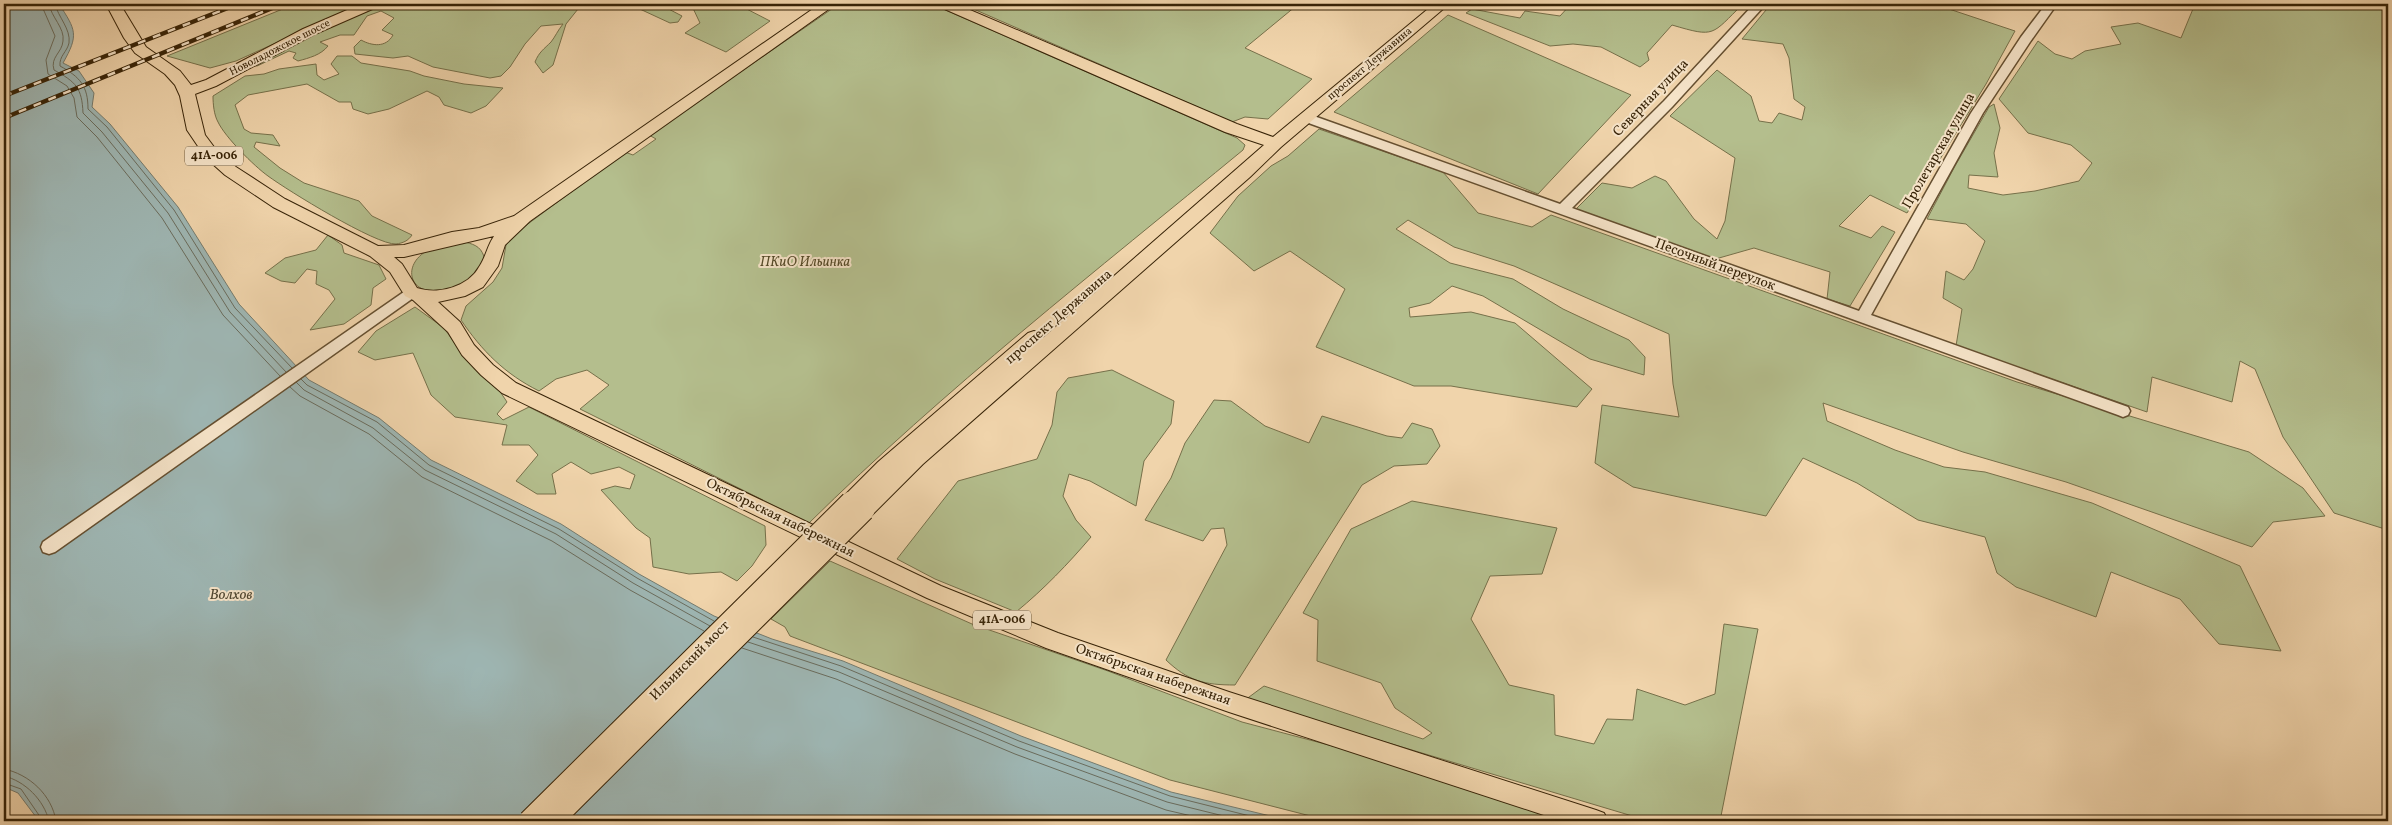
<svg xmlns="http://www.w3.org/2000/svg" width="2392" height="825" viewBox="0 0 2392 825" font-family="Vollkorn,serif">
<rect width="100%" height="100%" fill="#f0d4ab"/>
<filter id="stains"><feTurbulence type="fractalNoise" baseFrequency=".004" numOctaves="4"/><feColorMatrix values="0 0 0 0 .2 0 0 0 0 .09 0 0 0 0 .02 0 0 0 .5 -.17"/></filter>
<radialGradient id="worn" r=".72"><stop offset=".6" stop-color="#630" stop-opacity="0"/><stop offset="1" stop-color="#630" stop-opacity=".3"/></radialGradient>
<path fill="#b4be8d" stroke="#76704a" d="M295,4H362L236,61L210,68L167,56Z
M383,4H582L566,24L553,65L543,73L535,62C539,52 544,49 551,42C555,37 558,30 563,24L541,26L525,44L510,67L501,76L490,78L433,67L408,56L393,58L355,54L354,47L361,40C372,46 386,48 393,35L382,30L394,18L381,11L367,16L354,35H340L320,42L328,46C321,55 309,58 298,61L293,58L296,53L289,51L257,66L252,65L282,48Z
M629,4H659L682,16L678,22L670,23Z
M691,4H737L770,21L726,52L685,33L700,23Z
M839,4H932L1237,138L1245,145L1243,150C1096,271 945,389 809,523L580,409L609,385L587,370L556,379L539,391C505,374 482,351 461,320L466,306L493,282L502,268L506,245L513,235L625,152L633,155L656,139L649,135Z
M962,4H1292L1296,6L1245,48L1312,79L1268,119L1245,117L1232,122Z
M1571,4H1743C1711,35 1716,38 1672,25L1647,53L1649,60L1640,67L1601,47L1573,44L1550,46L1466,13L1472,9L1520,18L1525,11L1560,16Z
M1771,4H1934L2015,31L1986,84L1907,213L1870,195L1839,226L1871,238L1882,226L1895,232L1850,306L1827,299L1830,272L1754,248L1712,260L1576,209L1602,183L1632,188L1655,176L1666,181L1694,219L1717,239L1725,221L1735,158L1670,116L1717,70L1751,96L1759,121L1772,123L1779,113L1802,120L1805,107L1794,99L1789,58L1783,44L1742,39Z
M2195,4H2388V530L2334,513L2283,437L2255,369L2240,361L2232,402L2152,377L2147,412L1956,346L1962,309L1943,298L1946,271L1964,280L1973,269L1985,241L1966,224L1927,219L1955,166L1989,107L1994,104L2000,128L1994,153L1998,177L1969,175L1968,188L2003,195L2035,191L2079,181L2092,163L2071,145L2028,133L1999,99L2038,41L2055,54L2072,59L2085,51L2121,44L2111,27L2138,23L2181,38Z
M1448,15L1631,95L1538,194L1334,112Z
M337,56H352L361,63L410,71L424,76L464,84L503,88L486,106L471,113L444,105L439,97L427,91L389,109L368,114L353,109L351,102H339L307,84L248,95L235,105L244,129L251,133L273,135L280,146L256,142L254,147L280,168L304,183L359,201L372,216L412,235C408,241 403,243 396,244C376,245 287,190 268,176C254,166 225,137 218,122C214,115 213,104 213,96L245,76L264,74L279,69L316,64L317,75L324,80L339,74L331,64Z
M1319,129L1443,172L1478,213L1532,227L1551,215L2017,382L2249,452L2303,488L2325,516L2273,522L2252,547L2066,482L1963,452L1823,403L1827,421L1895,450L1944,467L1985,472L2092,503L2240,566L2281,651L2219,644L2180,599L2111,572L2096,617L2016,587L1997,573L1985,537L1918,520L1857,483L1803,458L1766,516L1633,487L1595,463L1602,405L1679,417L1673,384L1669,334L1514,266L1454,247L1408,220L1396,229L1450,263L1513,279L1563,309L1629,340L1645,357L1644,375L1590,359L1483,296L1452,286L1430,303L1409,308L1410,317L1471,312L1515,323L1592,389L1577,407L1451,386H1414L1316,347L1345,289L1290,251L1254,271L1210,233L1238,196L1271,166L1288,156Z
M328,235L342,245L344,253L379,265L386,279L373,288L371,305L344,324L310,330L335,299L329,290L316,284L317,271L307,269L295,283L281,281L265,273L285,258L316,250Z
M465,242C477,245 482,248 485,260C481,266 477,275 471,280C468,282 461,284 457,286C407,307 395,259 438,246C447,244 457,243 465,242Z
M415,307L444,328L468,362L499,390L507,402L497,414L503,420L529,407L765,526L766,545L752,566L737,581L721,572L689,574L653,567L650,538L636,528L601,490L615,486L630,489L635,475L619,467L591,474L571,462L552,474L556,494H537L516,481L538,455L529,445H502L507,425L455,417L431,395L413,353L375,360L358,352L376,331Z
M1112,370L1174,401L1171,424L1144,461L1136,506L1090,481L1069,474L1063,496L1076,520L1091,537C1068,564 1044,589 1016,612L935,579L897,559L958,481L1037,459L1052,425L1057,392L1068,378Z
M1214,400L1231,401L1265,426L1309,443L1322,416L1387,436L1402,438L1412,423L1432,429L1440,446L1427,464L1394,466L1362,485L1235,685C1204,685 1188,681 1166,660L1227,545L1224,528L1211,529L1203,541L1145,520L1171,478L1185,443Z
M1412,501L1557,528L1542,574L1490,576L1471,619L1509,685L1554,695L1555,735L1594,744L1607,719L1633,720L1637,689L1685,705L1715,694L1724,624L1758,629L1720,821H1649L1245,700L1264,686L1423,739L1432,733L1395,708L1381,683L1317,661L1318,620L1303,613L1351,529Z
M830,561L972,624L1108,671L1242,722L1389,761L1567,821H1330L1170,780L790,636L785,627L771,619Z"/>
<path fill="#9eb6b3" stroke="#757b6e" d="M4,4H59C76,30 79,35 63,63L79,71L94,93L92,107L110,124L178,207L239,304L309,380L379,418L431,460L561,524L639,574L714,616L772,639L843,661L1021,736L1171,792L1291,821H39L18,793L4,787Z"/>
<g fill="none" stroke-linecap="round" stroke-linejoin="round">
<path stroke="#6a6c5d" stroke-width="1" d="M41,4L55,36L46,60L48,74L67,86L74,98L77,117L97,137L162,218L223,315L280,376
M49,4C51,17 65,28 63,41C62,53 50,57 54,70C76,82 82,88 83,113L102,132L168,213L230,312L286,372
M55,4C58,17 71,29 69,43C67,52 59,56 60,66C80,77 88,86 88,109L107,127L174,210L235,308L292,368
M301,379L307,385L377,422L429,465L559,529L637,578L714,621
M296,382L304,390L373,428L425,470L556,534L633,583L710,626
M290,387L300,396L369,434L422,477L552,541L630,590L704,631
M753,637L841,666L1019,741L1170,796L1270,821
M748,642L839,672L1017,747L1167,802L1244,821
M742,648L836,679L1015,754L1166,810L1213,821
M4,769C29,774 52,795 56,821
M4,776C25,781 44,800 49,821
M4,783L21,789L43,821"/>
<g stroke="#654f30" stroke-width="3">
<path id="minor" d="M1754,4H1766L1672,107L1572,208L1859,311L1971,113L2021,37L2046,4H2057L2030,42L1983,113L1871,315L2128,407L2130,411L2128,415L2123,417L2118,415L1303,121L1301,118L1303,115H1311L1560,204L1664,101Z
M411,287L416,288L418,292L416,296L55,552L49,554L43,552L41,547L43,542Z"/>
</g>
<g stroke="#372307" stroke-width="2">
<path id="major" d="M106,4H120L146,47L180,71L191,85L206,80L303,29L361,4H379L377,7L313,35L216,86L195,94L205,135L217,151L236,167L285,199L378,246L404,245L452,232L479,228L514,216L820,4H836L530,221L505,245L498,266L483,287L465,296L438,302L460,322L474,345L493,365L516,383L941,586L1058,633L1229,692L1596,810L1604,813L1608,821H1562L1229,712L1046,648L927,598L502,393L481,375L462,355L448,332L413,300L405,296L390,272L370,256L273,207L225,175L206,158L187,130L180,96L175,85L165,74L135,53L124,38ZM494,236C487,246 486,257 479,267C468,287 438,295 417,288L402,264L394,257H404Z
M938,4H956L1237,124L1273,137L1434,4H1449L1281,147L1250,177L923,464L871,516L864,518L857,516L855,509L844,508L841,502L844,496L878,462L1028,333L1034,331L1040,333L1043,338L1264,145L1225,132L940,7Z"/>
</g>
<use href="#minor" fill="#f5e3c8" fill-rule="evenodd"/>
<use href="#major" fill="#f0d4ab" fill-rule="evenodd"/>
<g stroke="#372307" stroke-width="4.5">
<path id="rail" d="M4,96L238,4
M4,118L282,4"/>
</g>
<use href="#rail" stroke="#f5e3c8" stroke-width="2.5" stroke-dasharray="8" stroke-linecap="butt"/>
<g stroke="#372307" stroke-width="23" stroke-linecap="butt">
<path id="major-bridge" d="M529,821L851,502
M552,821L864,510"/>
</g>
<use href="#major-bridge" stroke="#f0d4ab" stroke-width="21"/>
</g>
<g text-anchor="middle" dominant-baseline="central" stroke-width="4" stroke-linejoin="round" paint-order="stroke">
<g font-size="11" fill="#372307" stroke="#f5e3c8">
<text transform="translate(280 48) rotate(-27)">Новоладожское шоссе</text>
<text transform="translate(1370 64) rotate(-40)">проспект Державина</text>
</g>
<g fill="#f5e3c8" stroke="#705d41" stroke-width="1">
<rect x="185" y="146.5" width="58" height="19" rx="4"/>
<rect x="973" y="610.5" width="58" height="19" rx="4"/>
</g>
<g font-size="12" font-weight="bold" fill="#372307">
<text x="214" y="156">41А-006</text>
<text x="1002" y="620">41А-006</text>
</g>
<g font-size="14" fill="#372307" stroke="#f5e3c8">
<text transform="translate(1651 98) rotate(-46)">Северная улица</text>
<text transform="translate(1939 151) rotate(-60)">Пролетарская улица</text>
<text transform="translate(1715 265) rotate(20)">Песочный переулок</text>
<text transform="translate(1059 317) rotate(-41)">проспект Державина</text>
<text transform="translate(780 518) rotate(26)">Октябрьская набережная</text>
<text transform="translate(690 661) rotate(-45)">Ильинский мост</text>
<text transform="translate(1153 675) rotate(19)">Октябрьская набережная</text>
</g>
<g font-size="14" font-style="italic" fill="#564a28" stroke="#f5e3c8">
<text x="805" y="262">ПКиО Ильинка</text>
</g>
<g font-size="15" font-style="italic" fill="#514832" stroke="#f5e3c8">
<text x="231" y="595">Волхов</text>
</g>
</g>
<rect width="2392" height="825" fill="none" stroke="#f0d4ab" stroke-width="20"/>
<rect x="5" y="5" width="2382" height="815" fill="none" stroke="#372307" stroke-width="2.5"/>
<rect x="10" y="10" width="2372" height="805" fill="none" stroke="#372307"/>
<rect width="100%" height="100%" filter="url(#stains)"/>
<rect width="100%" height="100%" fill="url(#worn)"/>
</svg>
